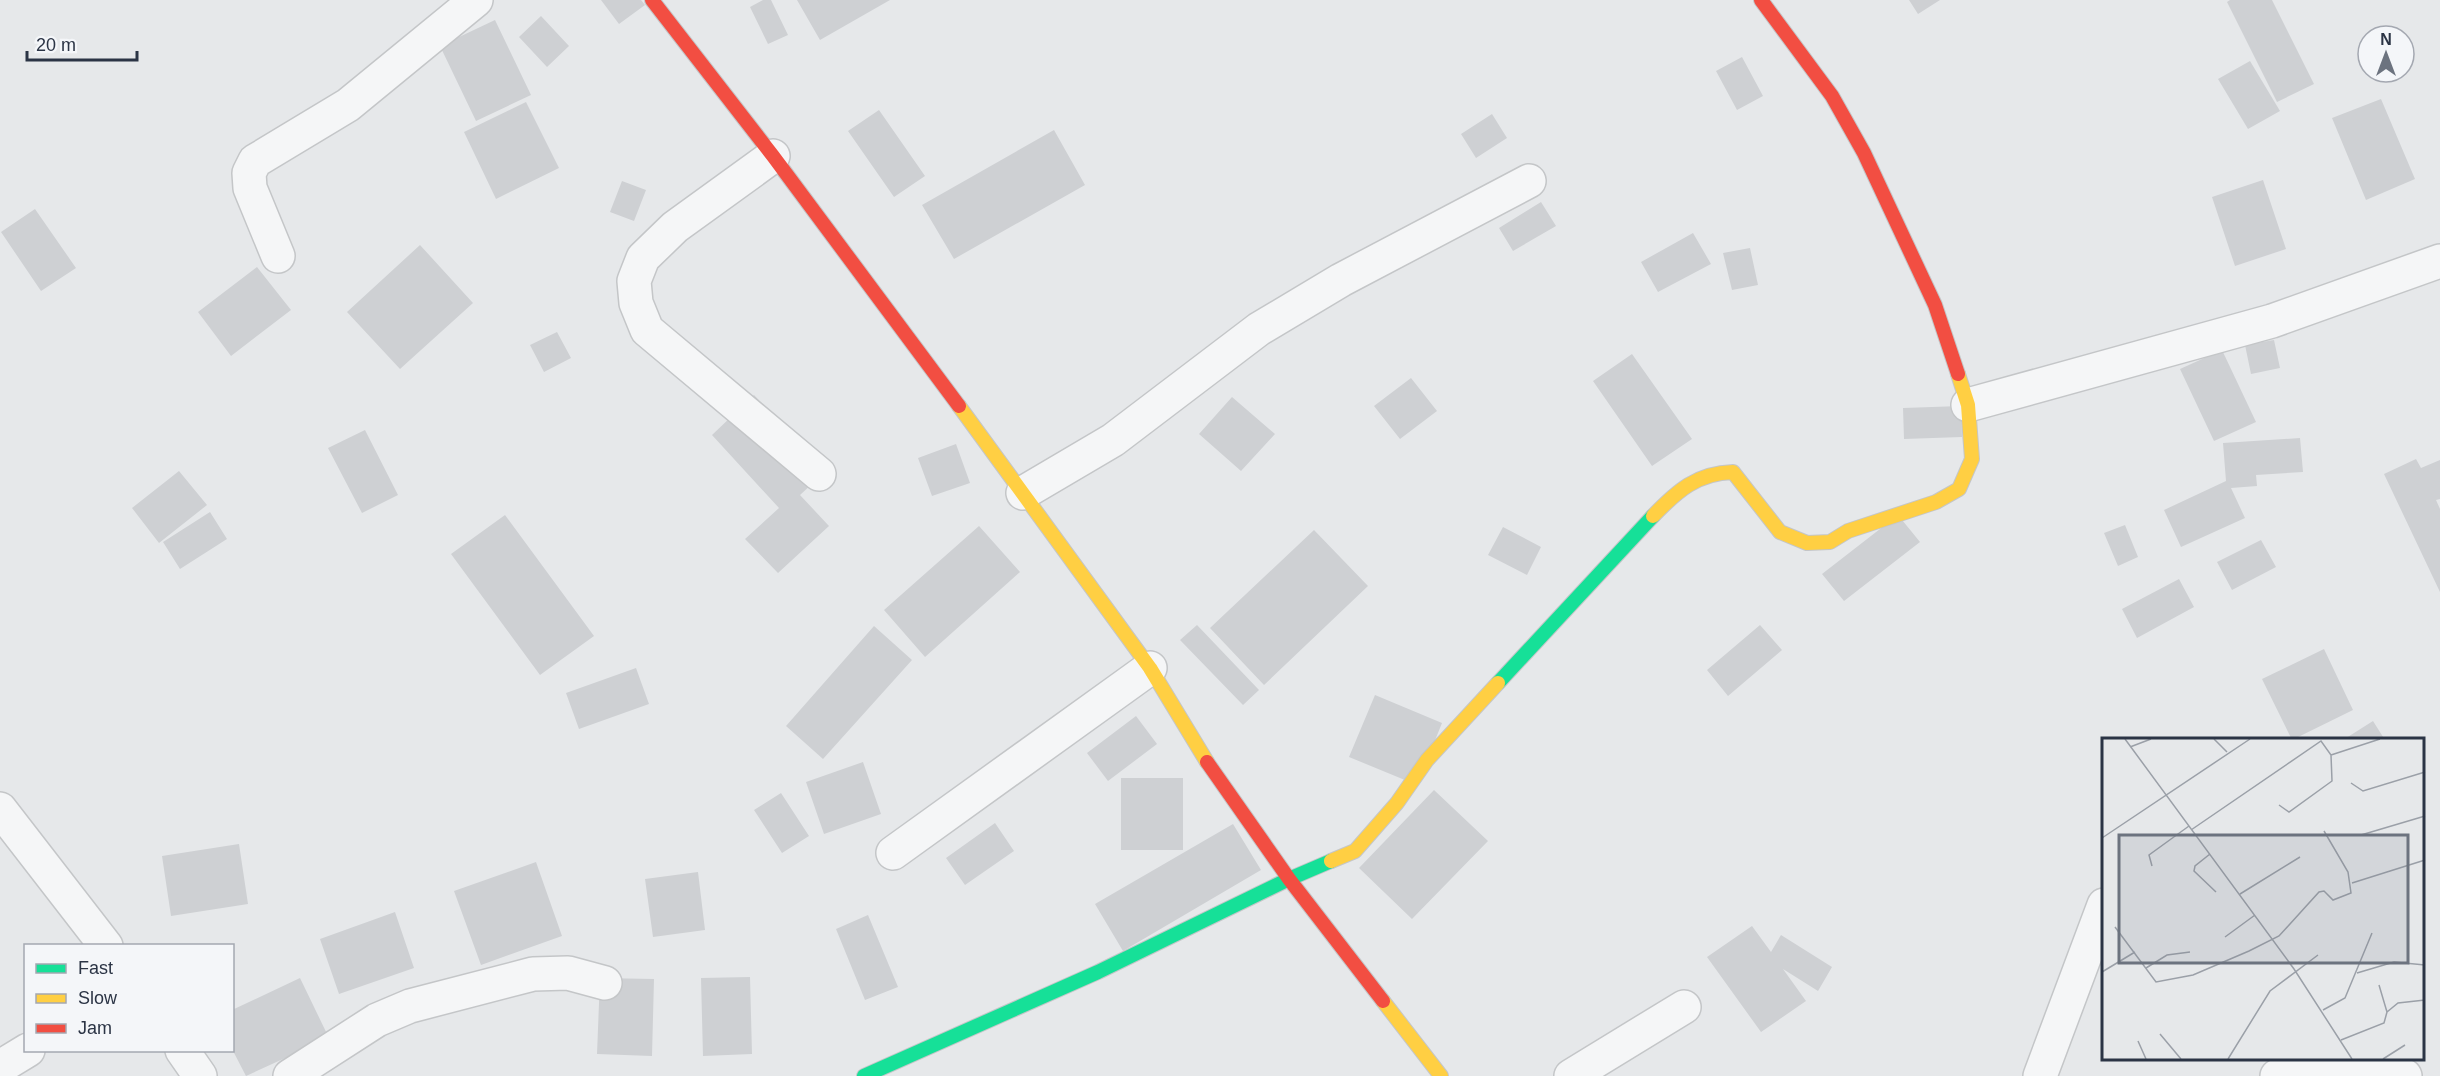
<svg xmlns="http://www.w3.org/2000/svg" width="2440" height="1076" viewBox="0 0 2440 1076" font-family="Helvetica,sans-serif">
<rect width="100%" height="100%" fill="#e6e8ea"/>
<path fill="#ced0d3" d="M601,0H641L645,5L619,24Z
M763,0H771L788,35L768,44L750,7Z
M797,0H890L820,40Z
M1909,0H1940L1918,14Z
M2230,0H2272L2314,84L2277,102L2227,2Z
M541,16L569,46L547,67L519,37Z
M495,20L531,95L476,121L440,46Z
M1742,57L1763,96L1737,110L1716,71Z
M2250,61L2280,111L2248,129L2218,79Z
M2381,99L2415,179L2366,200L2332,118Z
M526,102L559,168L496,199L464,132Z
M879,110L925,176L894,197L848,131Z
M1492,114L1507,138L1476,158L1461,134Z
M1054,130L1085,185L954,259L922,205Z
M2263,180L2286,249L2235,266L2212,197Z
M622,181L646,190L634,221L610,212Z
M1541,202L1556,226L1513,251L1499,228Z
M35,209L76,268L41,291L1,232Z
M1693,233L1711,264L1658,292L1641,262Z
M420,245L473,303L400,369L347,312Z
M1750,248L1758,285L1732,290L1723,253Z
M257,267L291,310L231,356L198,312Z
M557,332L571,358L544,372L530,345Z
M2274,340L2280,368L2251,374L2245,345Z
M2222,350L2256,422L2214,441L2180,369Z
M1632,354L1692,439L1652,466L1593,381Z
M1411,378L1437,411L1400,439L1374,406Z
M754,395L826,471L800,495L829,526L778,573L745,539L779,508L712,435Z
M1232,397L1275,434L1241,471L1199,434Z
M1961,406L1962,437L1904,439L1903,408Z
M365,430L398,495L362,513L328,448Z
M2300,438L2303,472L2256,475L2257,486L2231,488L2245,518L2181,547L2164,510L2226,481L2223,443Z
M956,444L970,483L932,496L918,458Z
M2416,459L2421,468L2440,460V499L2436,500L2440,509V592L2384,474Z
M179,471L207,505L159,543L132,508Z
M210,512L227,539L180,569L163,542Z
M505,515L594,636L540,675L451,554Z
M1898,515L1920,542L1844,601L1822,574Z
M2125,525L2138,557L2118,566L2104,533Z
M979,526L1020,572L925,657L884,610Z
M1503,527L1541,547L1527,575L1488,555Z
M1314,530L1368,586L1264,685L1210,628Z
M2261,540L2276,567L2232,590L2217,562Z
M2179,579L2194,607L2137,638L2122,609Z
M1197,625L1259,690L1243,705L1180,640Z
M1760,625L1782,650L1728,696L1707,670Z
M874,626L912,660L823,759L786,726Z
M2324,649L2353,710L2292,740L2262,679Z
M636,668L649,704L579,729L566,693Z
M1375,695L1442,723L1417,785L1349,757Z
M1136,716L1157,744L1108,781L1087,753Z
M2373,721L2385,740H2343Z
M863,762L881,814L824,834L806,782Z
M1121,778H1183V850H1121Z
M1434,790L1488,841L1412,919L1359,868Z
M781,793L809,836L782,853L754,810Z
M995,823L1014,851L965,885L946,858Z
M1233,824L1261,870L1123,951L1095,904Z
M239,844L248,904L171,916L162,856Z
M536,862L562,936L481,965L454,891Z
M698,872L705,930L653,937L645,879Z
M395,912L414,968L339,994L320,939Z
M868,915L898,987L865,1000L836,929Z
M1752,926L1771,952L1781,935L1832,967L1818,991L1783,969L1806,1001L1761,1032L1707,957Z
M750,977L752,1054L703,1056L701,978Z
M300,978L329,1038L246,1076L232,1049V1010Z
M600,978L654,979L652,1056L597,1054Z"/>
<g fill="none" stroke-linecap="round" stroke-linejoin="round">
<g stroke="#c4c6c8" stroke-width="36">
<path id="street" d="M773,156L675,227L643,258L634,281L636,303L647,330L819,474
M278,256L250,188L249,173L255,161L348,105L476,0
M1968,405L2272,321L2440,261
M1023,493L1113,440L1259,329L1341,280L1529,181
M0,809L106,946
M893,853L1150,668
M182,1050L200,1076
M0,1067L28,1050
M290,1076L377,1020L410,1006L533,974L568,973L605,983
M1571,1076L1684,1007
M2040,1076L2104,905
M2277,1076C2305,1062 2359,1056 2389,1066C2394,1068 2400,1073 2405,1076"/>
</g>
<g stroke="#c4c6c8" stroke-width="16">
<path id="fast" d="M1498,683L1653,516
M864,1076L1098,972L1289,879L1331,861"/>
</g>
<g stroke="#c4c6c8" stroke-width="16">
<path id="slow" d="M959,406L1150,668L1207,762
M1653,516C1677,491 1697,473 1733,472L1780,532L1807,543L1830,542L1848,531L1936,502L1959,489L1972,459L1968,405L1958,374
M1331,861L1355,851L1397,803L1427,760L1498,683
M1383,1001L1441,1076"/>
</g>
<g stroke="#c4c6c8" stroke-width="16">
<path id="jam" d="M652,0L773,156L959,406
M1761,0L1832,96L1864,153L1935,305L1958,374
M1207,762L1289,879L1383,1001"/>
</g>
<use href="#street" stroke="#f5f6f7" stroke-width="33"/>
<use href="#fast" stroke="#16e098" stroke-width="14"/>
<use href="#slow" stroke="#ffcf43" stroke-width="14"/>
<use href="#jam" stroke="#f24e42" stroke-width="14"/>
</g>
<g transform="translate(2102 738)">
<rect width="322" height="322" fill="#e6e8ea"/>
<path fill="none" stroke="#9ba0a8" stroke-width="1.5" d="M23,1L192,231L250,321M112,1L125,14M28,9L49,1M229,17L278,1M249,45L261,53L323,34M89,92L219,3L229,17L230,43L187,74L177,67M259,97L323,78M0,100L148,1M108,116L93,128L92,133L114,154M50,128L47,117L87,88M250,145L323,122M138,156L198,119M13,189L54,244L91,237L147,213L177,198L217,154L222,153L231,162L249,155L246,134L222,93M123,199L153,177M44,230L65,217L88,214M0,234L33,214M255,235L292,224L323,227M221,272L243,260L270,195M285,274L296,265L323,262M58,296L79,321M239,302L282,285L285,274L277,247M36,303L44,321M126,321L168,253L216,217M281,321L303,307"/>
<path fill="#6c737f" fill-opacity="0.15" stroke="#6c737f" stroke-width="3" d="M17,97H306V225H17Z"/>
<rect width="322" height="322" fill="none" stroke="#2b3445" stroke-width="3"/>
</g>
<rect x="24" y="944" width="210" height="108" fill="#f4f6f9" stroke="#a4a8b1" stroke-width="1.5"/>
<rect x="36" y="964" width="30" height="9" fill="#16e098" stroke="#a4a8b1" stroke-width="1.5"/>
<text x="78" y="974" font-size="18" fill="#2b3445">Fast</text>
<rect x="36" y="994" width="30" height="9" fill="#ffcf43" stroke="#a4a8b1" stroke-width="1.5"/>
<text x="78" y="1004" font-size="18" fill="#2b3445">Slow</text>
<rect x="36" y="1024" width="30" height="9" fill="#f24e42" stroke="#a4a8b1" stroke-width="1.5"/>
<text x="78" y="1034" font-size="18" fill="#2b3445">Jam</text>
<g transform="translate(2386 54)"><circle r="28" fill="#f4f6f9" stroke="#a4a8b1" stroke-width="1.5"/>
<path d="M0-4.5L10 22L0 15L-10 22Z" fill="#6c737f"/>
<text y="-9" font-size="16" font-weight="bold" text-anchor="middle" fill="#2b3445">N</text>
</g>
<path d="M27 51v9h110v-9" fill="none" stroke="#2b3445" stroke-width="3"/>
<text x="36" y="51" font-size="18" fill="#2b3445" stroke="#f4f6f9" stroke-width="4.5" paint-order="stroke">20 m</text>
</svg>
